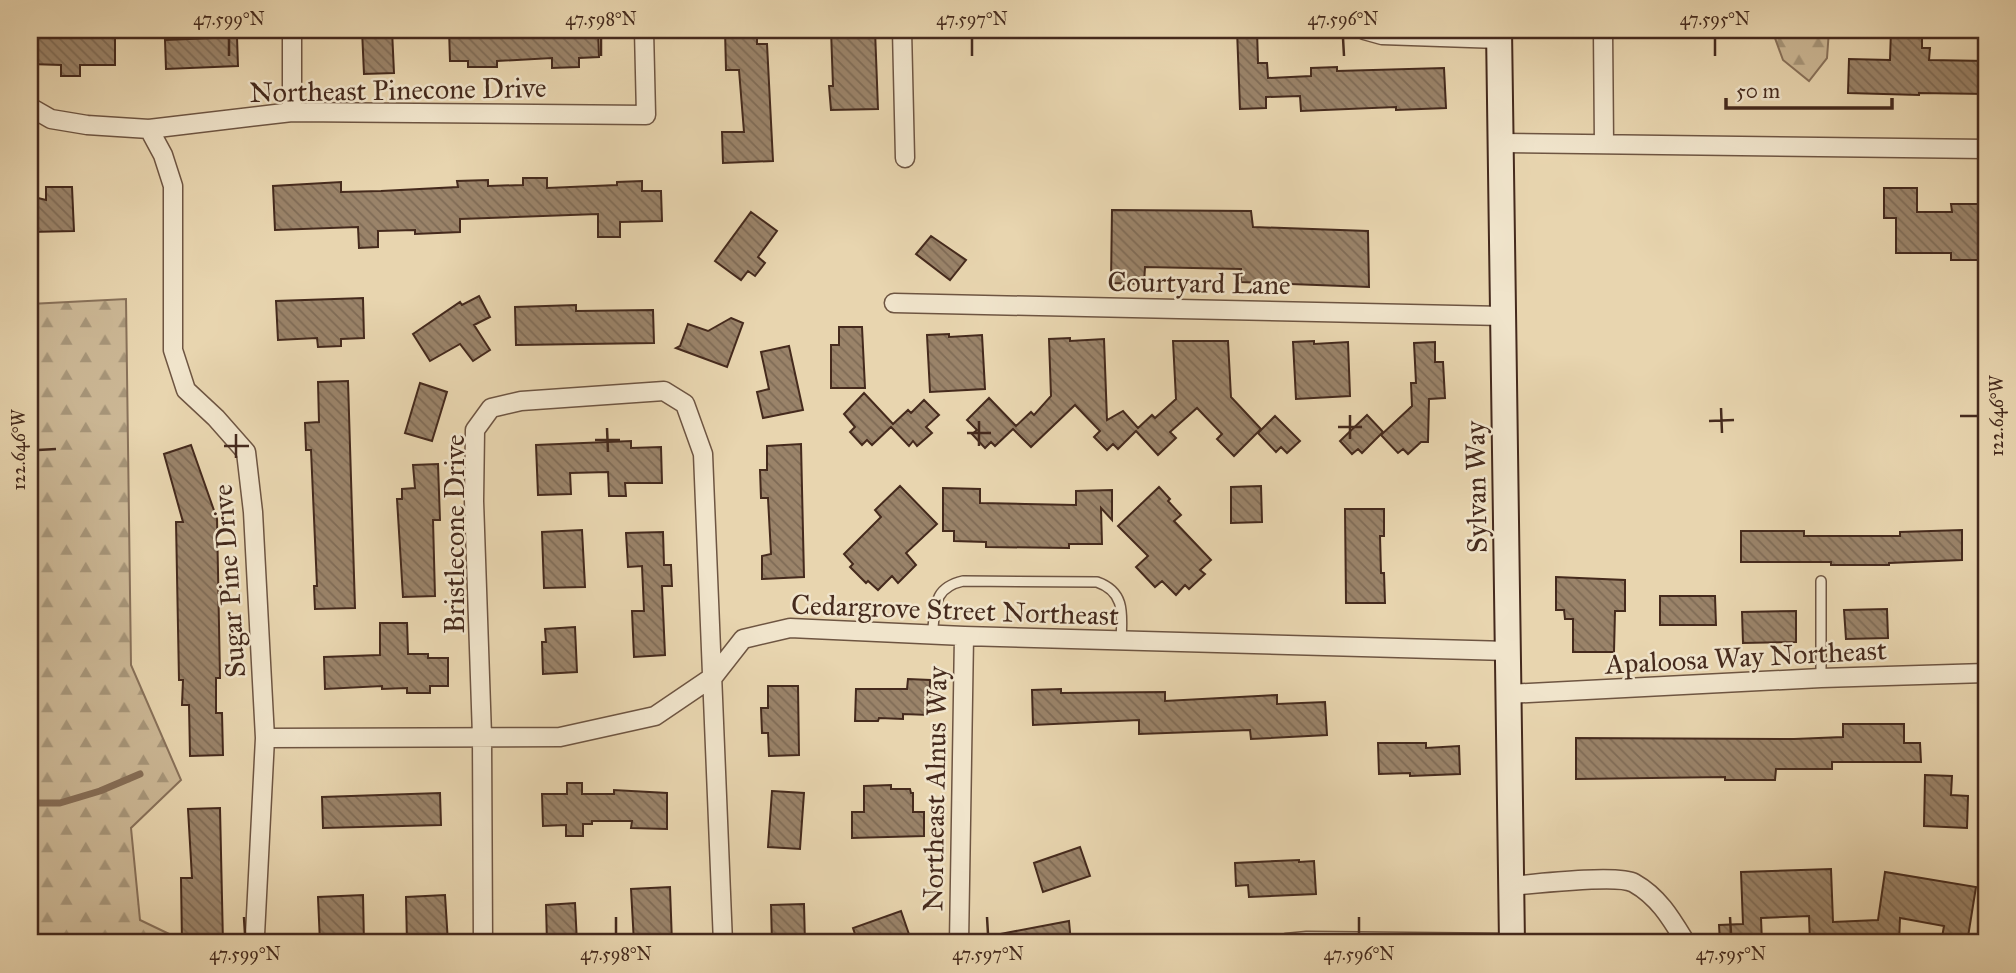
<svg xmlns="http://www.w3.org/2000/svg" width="2016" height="973" viewBox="0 0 2016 973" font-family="'IM FELL Great Primer',serif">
<defs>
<pattern id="forest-firs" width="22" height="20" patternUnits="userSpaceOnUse" patternTransform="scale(1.75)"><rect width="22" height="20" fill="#ccb896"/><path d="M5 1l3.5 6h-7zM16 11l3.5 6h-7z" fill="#a7967a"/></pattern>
<pattern id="building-back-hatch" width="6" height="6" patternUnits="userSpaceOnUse" patternTransform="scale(1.75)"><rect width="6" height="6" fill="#9a8369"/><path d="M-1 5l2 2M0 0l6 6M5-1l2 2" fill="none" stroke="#7f6b56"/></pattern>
</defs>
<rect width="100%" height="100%" fill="#e8d5af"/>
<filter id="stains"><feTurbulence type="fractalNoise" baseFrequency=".00286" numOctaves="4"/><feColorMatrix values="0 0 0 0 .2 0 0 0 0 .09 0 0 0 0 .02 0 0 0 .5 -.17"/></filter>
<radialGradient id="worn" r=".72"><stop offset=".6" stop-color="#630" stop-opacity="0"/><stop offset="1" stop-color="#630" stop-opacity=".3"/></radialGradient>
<path fill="url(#forest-firs)" stroke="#88715a" stroke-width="2" d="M1772,30H1829L1827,58L1809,81L1783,60Z
M126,299L131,665L181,780L131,828L140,920L188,943H30V304Z"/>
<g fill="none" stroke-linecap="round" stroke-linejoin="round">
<path stroke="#866e57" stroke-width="7" d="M30,803H60L100,791L140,774"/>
</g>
<path fill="url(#building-back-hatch)" stroke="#452a1d" stroke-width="2" d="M362,30H392L394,73L364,74Z
M449,30H598L599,57L579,58V67L552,68V58L497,61V67H468V61H450Z
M725,30H757V44H767L773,161L723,163L722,132H744L739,70H726Z
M831,30H875L878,109L831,110L829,86H833Z
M1237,30H1257L1258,63H1267L1268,78L1311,76V68L1337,67V71L1444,68L1446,108L1396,110V107L1301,111L1300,96L1266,97V108L1240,109Z
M1891,30H1922V48H1930L1929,60L1986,61V94L1919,93V95L1848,93L1849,59L1890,60Z
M30,32L115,33V65H80V76H61V65L30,64Z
M237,37L238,66L166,69L165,40Z
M523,178H547V188L617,185V182L642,181V191H661L662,221L620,222V237H598V214L460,219V232L415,234V230L378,231V247L359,248L358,227L275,230L273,186L341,182V192L381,191L458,187L457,181L488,180V186L523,185Z
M46,187H72L74,231L30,232V196L46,200Z
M1884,188H1917V212H1952L1951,204H1986V260H1951V253H1896V218H1884Z
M1112,210L1251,211L1253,227L1368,231L1369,287L1241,282V269L1145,267L1144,284L1111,283Z
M751,212L777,231L758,257L765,263L755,276L748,271L741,280L715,261Z
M931,236L966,260L950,280L916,254Z
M479,296L490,317L474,325L490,350L473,361L460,344L430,361L413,334L460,302L462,305Z
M363,298L364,338L341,339V346L318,347L317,338L278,340L276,301Z
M576,305V311L653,310L654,343L516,345L515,307Z
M731,318L743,323L727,367L676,348L680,346L688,324L708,331Z
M839,327H862L865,388H831V345H839Z
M949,334V337L982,335L985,389L930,392L927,335Z
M1070,338V341L1104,339L1107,420L1123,411L1138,428L1152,415L1155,418L1176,399L1173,341H1228L1231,397L1261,429L1234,456L1217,439L1222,434L1197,408L1170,432L1176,438L1158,455L1136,431L1118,449L1113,444L1107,450L1094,437L1100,431L1075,405L1031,447L1013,429L995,446L991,442L985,448L972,434L977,430L967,420L989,398L1016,426L1031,412L1034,415L1051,396L1049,339Z
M1314,341V344L1348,342L1350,396L1296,399L1293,342Z
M1435,342V362H1443L1445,398L1429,399L1428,442H1421L1408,454L1403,449L1398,453L1381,435L1412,406L1411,383H1416L1414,343Z
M789,346L803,410L763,418L757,392L769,389L761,352Z
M348,381L355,608L315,609L314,586H317L311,450H306L305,423L319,422L318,382Z
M420,383L447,392L432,441L405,433Z
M864,393L893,424L908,410L911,413L924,400L939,415L926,427L932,433L917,446L913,441L909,446L891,427L872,445L867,440L862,445L850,432L855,427L844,414Z
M1367,415L1383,432L1362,453L1358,449L1352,454L1340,441Z
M1275,416L1300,441L1287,453L1281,447L1276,452L1258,433Z
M631,441V448L661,447L662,483H625L626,496H609L608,472L570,473L571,494L538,495L536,445Z
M801,444L804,577L762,579V556L771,554L768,498H761L760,470H767V446Z
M191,445L217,519L220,678H216V713H222L223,755L190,756L189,705H182L183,680H179L176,522H183L164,454Z
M438,464L440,520H433L435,596L403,597L397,499H402V489L415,488L413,465Z
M900,486L937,524L906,553L916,565L898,583L892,576L878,590L868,581L866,583L850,567L853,564L844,554L881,517L875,510Z
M1261,486L1262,522L1231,523V487Z
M1159,487L1170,499L1168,501L1181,515L1174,521L1211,560L1200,570L1205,574L1189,589L1185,585L1176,595L1162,581L1155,587L1136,567L1148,556L1118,526Z
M943,488L980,489V503L1025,504L1076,505V491L1112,490V520L1101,508L1102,544H1069V548L986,547V542L954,541V531H943Z
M1345,509H1384V536H1380L1381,573H1384L1385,603H1346Z
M582,530L585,587L544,588L542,532Z
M1962,530V560L1889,563V565H1831V562H1741V531H1804V536H1900V532Z
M663,532L664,565H671L672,586H662L665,655L634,657L632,611H644L642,566L628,567L626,533Z
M1556,577L1625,580V611H1615L1614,652H1573V619H1565L1564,610H1556Z
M1660,596H1715L1716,625H1660Z
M1887,609L1888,638L1846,639L1844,610Z
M1796,611V642L1743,643L1742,612Z
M380,623H407L408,654H428V658H448V686H430V693H407V688L382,689V686L325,689L324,657L380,655Z
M575,627L577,672L543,674L542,642H546L545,629Z
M908,679L930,680L929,715L903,714V719L879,718L878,721H855L856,689H907Z
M768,686H798L799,755L769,756L768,733H762L761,708H768Z
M1061,689V693L1165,692V701L1277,695V704L1325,702L1327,735L1251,739L1250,730L1139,734V720L1033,725L1032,690Z
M1843,724H1904V743H1920L1921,762H1832V769H1776L1775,780H1725V777L1576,779V738L1794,739L1843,737Z
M1378,743H1426V748L1459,746L1460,774L1410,776V773L1379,774Z
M1925,775L1952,776L1951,795L1968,796L1967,828L1924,826Z
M567,783H582V794H614V790L667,793V829L631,828L632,821H592V824H583V836H566V825L543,826L542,794H567Z
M891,785V789H910L911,793H913V812H924V836L852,838V812H864V786Z
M772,791L804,793L800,849L768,847Z
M440,793L441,825L323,828L322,797Z
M220,808L223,943H182L181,878H192L188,809Z
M1080,847L1090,876L1043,892L1034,863Z
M1299,860V862L1314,861L1316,894L1249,897L1248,885L1236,886L1235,863Z
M1831,869L1833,922L1878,920L1885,872L1976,887L1967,943H1941L1944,926L1900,918L1899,943H1810L1809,916L1761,918L1762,942L1720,943L1719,925L1743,924L1741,872Z
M670,887L672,943H634L631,889Z
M363,895L364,943H320L318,897Z
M445,895L448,943H407L406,897Z
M575,903L577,943H547L546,905Z
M804,904L805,943H772L771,905Z
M901,911L912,943H858L853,928Z
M1069,921L1071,943H1001L1000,934Z"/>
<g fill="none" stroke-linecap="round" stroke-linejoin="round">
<g stroke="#6e5542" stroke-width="12">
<path id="service" d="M1821,581V678
M932,635C936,608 932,588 963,581L1097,582C1126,592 1122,615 1121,641"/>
</g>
<g stroke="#6e5542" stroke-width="21">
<path id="minor" d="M292,30V112
M902,30L905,158
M1364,30L1382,35L1499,39
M1603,31L1604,144
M30,107L51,119L87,125L149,129L292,112L646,115L644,30
M149,129L163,155L173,186V350L186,390L216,418L246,452L253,512L265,738L255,935
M1501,143L1986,149
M894,303L1503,316
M1508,694L1821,678L1986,673
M265,738L560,737L655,716L714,676L743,639L790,628L964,636L1508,651
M1511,886C1533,884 1618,874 1634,883C1659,897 1672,920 1686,943
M483,943L482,736L474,501L475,430L491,408L521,401L664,391L685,404L703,454L723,943
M959,943L964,636
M1286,943L1307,941L1512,943"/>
</g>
<g stroke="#452a1d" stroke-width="28">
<path id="secondary" d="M1499,30L1512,943"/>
</g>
<use href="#service" stroke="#f0e4cb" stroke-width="9"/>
<use href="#minor" stroke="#f0e4cb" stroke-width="18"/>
<use href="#secondary" stroke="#f0e4cb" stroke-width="24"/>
</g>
<path fill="none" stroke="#452a1d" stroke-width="2.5" d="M229,38V56M601,38V56M972,38V56M1343,38L1344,56M1715,38V56M1721,408L1722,433M1350,415V439M1960,416H1978M979,421V446M1709,421L1734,420M1338,427H1362M607,428L608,452M967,433H991M236,434V458M595,440H620M224,446H249M38,450L56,449M244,917L245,934M616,917V934M987,917L988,934M1359,917V934M1730,917L1731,934"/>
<g text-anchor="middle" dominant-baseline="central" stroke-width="5" stroke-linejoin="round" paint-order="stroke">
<g font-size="28" fill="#452a1d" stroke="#f0e4cb">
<text transform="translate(398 90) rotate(-1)">Northeast Pinecone Drive</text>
<text transform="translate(1199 283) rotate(1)">Courtyard Lane</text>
<text transform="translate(1476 487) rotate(-91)">Sylvan Way</text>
<text transform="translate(454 534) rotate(-90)">Bristlecone Drive</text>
<text transform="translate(229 581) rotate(-94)">Sugar Pine Drive</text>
<text transform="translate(955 610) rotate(2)">Cedargrove Street Northeast</text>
<text transform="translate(1746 657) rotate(-3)">Apaloosa Way Northeast</text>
<text transform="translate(935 789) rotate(-89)">Northeast Alnus Way</text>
</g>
</g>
<rect width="2016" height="973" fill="none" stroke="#e8d5af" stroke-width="77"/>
<path d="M1726 98v10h166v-10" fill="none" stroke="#452a1d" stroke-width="3.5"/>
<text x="1736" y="98" font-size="21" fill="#452a1d" stroke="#f0e4cb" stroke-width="5" paint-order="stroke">50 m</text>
<rect x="38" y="38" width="1940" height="896" fill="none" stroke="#452a1d" stroke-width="2.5"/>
<g font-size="18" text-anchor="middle" fill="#452a1d">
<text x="229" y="25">47.599°N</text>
<text x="601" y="25">47.598°N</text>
<text x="972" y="25">47.597°N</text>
<text x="1343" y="25">47.596°N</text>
<text x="1715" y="25">47.595°N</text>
<text transform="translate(1997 416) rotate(-90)" y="6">122.646°W</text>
<text transform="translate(19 450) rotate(-90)" y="6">122.646°W</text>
<text x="245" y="960">47.599°N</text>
<text x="616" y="960">47.598°N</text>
<text x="988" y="960">47.597°N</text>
<text x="1359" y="960">47.596°N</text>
<text x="1731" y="960">47.595°N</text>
</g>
<rect width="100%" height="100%" filter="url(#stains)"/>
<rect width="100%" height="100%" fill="url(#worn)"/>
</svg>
